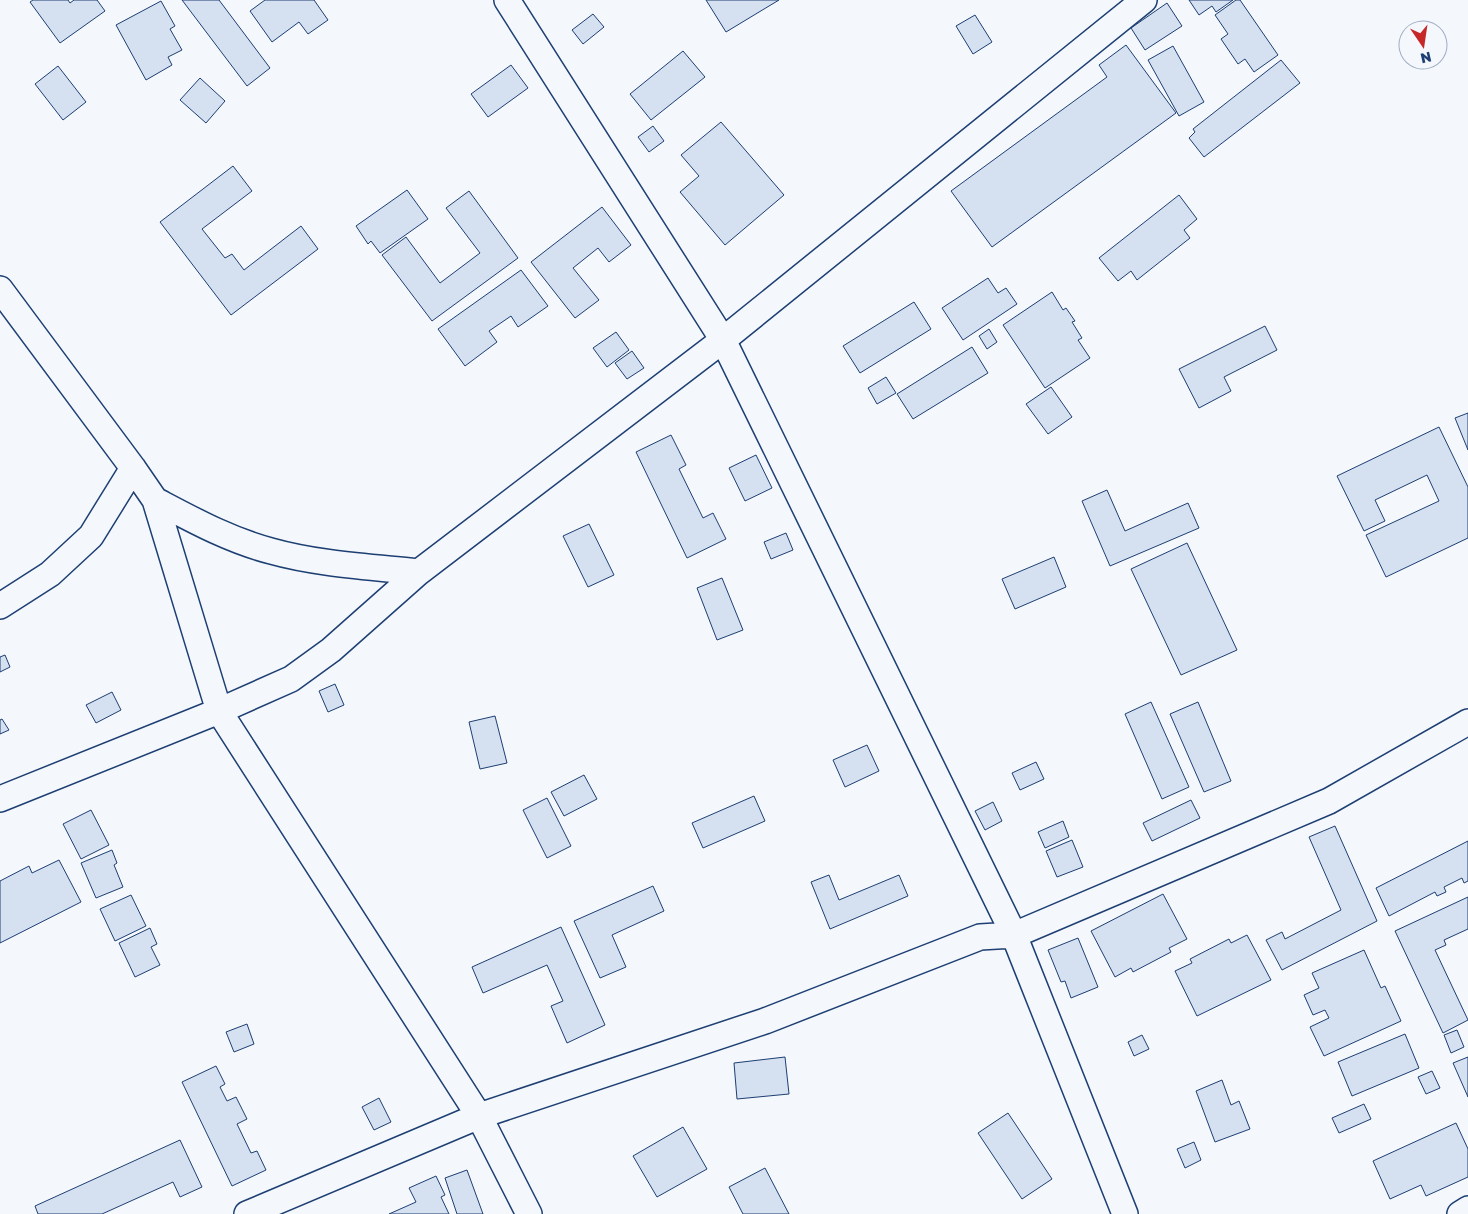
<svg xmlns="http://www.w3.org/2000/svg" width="1468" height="1214" viewBox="0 0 1468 1214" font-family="'Golos Text',sans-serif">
<rect width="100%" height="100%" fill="#f4f7fb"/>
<path fill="#d5e0f0" stroke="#1d3f73" d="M33,0H68L70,3L74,0H97L105,11L60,43L30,2Z
M182,0H219L270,68L247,86Z
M265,0H314L328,20L308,34L299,22L272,42L250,11Z
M706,0H779L726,32Z
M1189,0H1233L1216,12L1212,6L1199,15Z
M1236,0H1240L1278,55L1254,72L1245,59L1238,64L1221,39L1228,34L1215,15Z
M161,1L175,26L170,29L182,50L168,57L172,65L146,80L116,25Z
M1167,3L1182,26L1145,50L1131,28Z
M593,14L604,27L583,44L572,30Z
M975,15L992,42L973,54L956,26Z
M1126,45L1176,113L992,247L951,191L1107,77L1099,65Z
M1173,46L1204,102L1179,116L1148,60Z
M683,51L705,77L651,120L630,94Z
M1281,60L1300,83L1204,157L1189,138L1195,132L1193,129Z
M511,65L528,88L488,117L471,94Z
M58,66L86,102L63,120L35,84Z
M200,78L225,101L206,123L180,100Z
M721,122L784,195L725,245L680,192L699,176L681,155Z
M653,126L664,141L649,152L638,137Z
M233,166L252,191L202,229L225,258L232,254L244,270L301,226L318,249L231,315L160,222Z
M407,190L428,219L380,253L371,241L368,244L356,226Z
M469,191L518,258L432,321L382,255L406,237L440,283L480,253L446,208Z
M1179,195L1197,219L1184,230L1190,238L1137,280L1131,271L1118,281L1099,258Z
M602,207L631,245L609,262L598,248L573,268L599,300L575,318L531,262Z
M521,270L548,306L518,327L511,316L489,331L497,342L465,366L438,329Z
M988,278L998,293L1006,288L1017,304L963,340L942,308Z
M1052,292L1063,310L1066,308L1075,321L1072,322L1082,338L1078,340L1090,358L1045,388L1003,325Z
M914,302L931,329L860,373L843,346Z
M1265,326L1277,350L1224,377L1231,391L1199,408L1179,369Z
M989,329L997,342L987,349L979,336Z
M616,332L629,350L607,367L593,348Z
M972,347L988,373L913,419L897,394Z
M632,351L644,368L627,379L615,363Z
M886,377L896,393L877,404L868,388Z
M1051,387L1072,417L1048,434L1026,404Z
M1468,413V450L1455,418Z
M1439,427L1468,487V538L1386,577L1366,535L1439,501L1427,475L1375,500L1385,521L1364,531L1337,476Z
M671,435L686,465L679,469L703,518L713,513L726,539L687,558L636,452Z
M756,455L772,488L745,501L729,468Z
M1107,490L1125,531L1188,503L1199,528L1110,566L1082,501Z
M589,524L614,575L588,587L563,536Z
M786,533L793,550L771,559L764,542Z
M1187,543L1237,650L1181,675L1131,569Z
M1054,557L1066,587L1015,609L1002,579Z
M722,578L743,630L717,640L697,588Z
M5,655L10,667L0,672V657Z
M335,684L344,705L328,712L319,691Z
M112,692L121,710L96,723L86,705Z
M1151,702L1189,787L1162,799L1125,714Z
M1198,702L1231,781L1204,792L1170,714Z
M495,716L507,763L480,769L469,722Z
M2,719L9,730L0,734V720Z
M867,745L879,771L845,787L833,760Z
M1036,762L1044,779L1020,790L1012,773Z
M584,775L597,799L564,816L551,792Z
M754,796L765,821L703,848L692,823Z
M547,798L571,846L547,858L523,810Z
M1191,800L1200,818L1152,841L1143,823Z
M993,802L1002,821L985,830L975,811Z
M91,810L109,845L81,859L63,824Z
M1063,821L1069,837L1045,848L1038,832Z
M1335,826L1377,921L1282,970L1266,940L1282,932L1285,939L1341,910L1309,837Z
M1072,840L1083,867L1057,877L1046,851Z
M1468,841V881L1464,883L1462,878L1444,887L1446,892L1437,896L1435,892L1389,916L1376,888Z
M112,850L117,863L114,865L123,887L96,898L81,863Z
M59,860L81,902L0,943V881L29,866L32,873Z
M829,875L839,900L899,875L908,896L830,929L811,882Z
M653,886L664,911L612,935L626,967L600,978L574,921Z
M1163,894L1187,939L1169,948L1171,952L1133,972L1131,968L1115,977L1091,931Z
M131,895L146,926L115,941L100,909Z
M1468,897V929L1444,940L1446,945L1435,950L1468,1020L1443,1033L1395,931Z
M561,927L605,1025L567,1043L551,1006L563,1001L547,965L483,993L472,967Z
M150,928L157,944L151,947L160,965L135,977L119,943Z
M1247,935L1271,980L1197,1016L1175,971L1192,963L1190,959L1229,939L1231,943Z
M1078,938L1098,987L1071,998L1065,981L1061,982L1048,950Z
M1364,950L1381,988L1385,986L1401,1021L1324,1056L1310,1027L1329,1018L1325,1010L1313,1015L1304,995L1319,988L1312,973Z
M247,1024L254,1044L234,1052L226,1032Z
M1457,1030L1464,1047L1451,1053L1444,1035Z
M1405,1034L1419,1068L1352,1096L1338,1062Z
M1142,1035L1149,1049L1134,1056L1128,1042Z
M785,1057L789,1094L737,1099L734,1063Z
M1468,1057V1097L1453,1063Z
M216,1066L225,1084L220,1087L227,1101L236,1097L247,1119L237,1124L251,1153L257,1151L266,1170L232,1186L182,1082Z
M1432,1071L1440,1088L1426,1094L1418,1077Z
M1222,1080L1231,1105L1239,1101L1250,1129L1215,1142L1196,1091Z
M379,1098L391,1122L374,1130L362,1107Z
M1364,1104L1371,1119L1339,1133L1332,1118Z
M1008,1113L1052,1179L1022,1199L978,1133Z
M1456,1123L1468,1149V1177L1426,1196L1421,1185L1390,1199L1373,1161Z
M683,1127L707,1169L657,1197L633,1156Z
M180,1140L202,1187L180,1197L173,1182L102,1214H38L35,1206Z
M1194,1142L1201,1160L1185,1168L1177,1149Z
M765,1168L789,1214H743L729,1187Z
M467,1170L483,1214H457L445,1178Z
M436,1176L445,1195L441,1197L449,1214H389L416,1202L409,1188Z"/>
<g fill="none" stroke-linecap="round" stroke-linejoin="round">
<g stroke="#1d3f73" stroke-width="28">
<path id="minor" d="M507,0L723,340L1014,935L1329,801L1468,722
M0,289L133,468L155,500L219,711L479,1116L529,1214
M155,500C193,520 229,540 271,551C317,564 371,567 419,572
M0,606L50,574L91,536L133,468
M0,799L219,711L291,679L331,650L419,572L723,340L1144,0
M247,1214L479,1116L765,1021L980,937L1014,935L1125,1214
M1460,1214L1468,1209"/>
</g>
<use href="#minor" stroke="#f4f7fb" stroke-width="25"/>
</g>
<g transform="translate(1423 45) rotate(167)"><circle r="24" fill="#f4f7fb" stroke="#9eadc5"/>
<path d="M0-4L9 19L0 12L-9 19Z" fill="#c62828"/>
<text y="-8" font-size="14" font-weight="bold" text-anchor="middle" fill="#1d3f73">N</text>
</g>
</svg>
